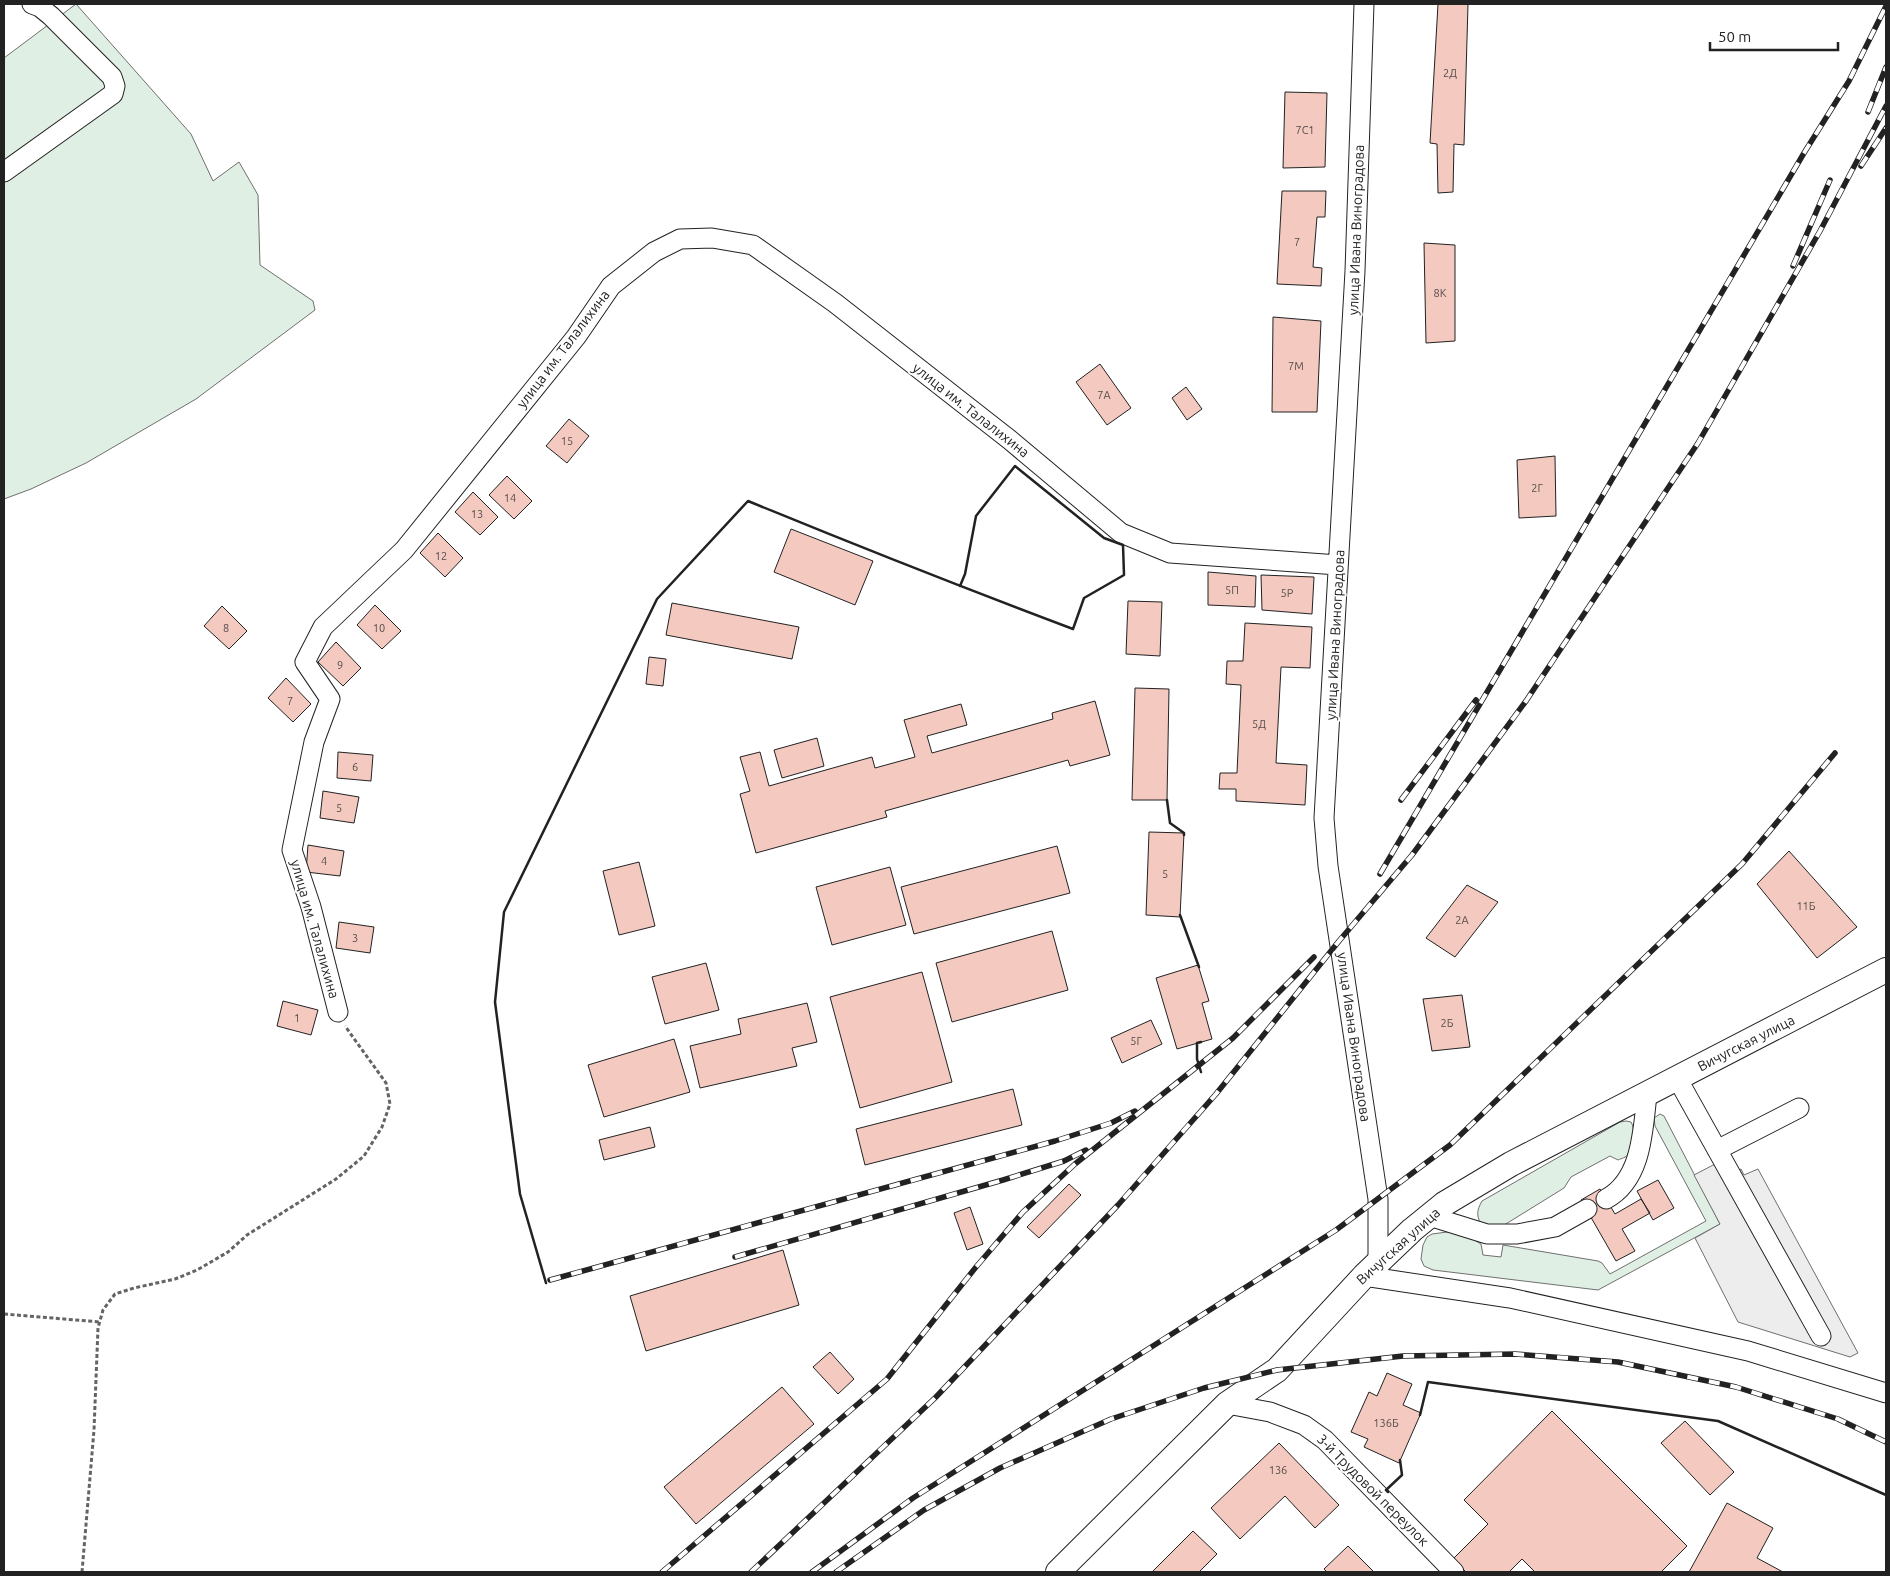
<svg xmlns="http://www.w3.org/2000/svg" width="1890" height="1576" viewBox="0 0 1890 1576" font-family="Ubuntu,sans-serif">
<rect width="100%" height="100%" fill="#fff"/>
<path fill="#e0efe3" stroke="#6f6f6f" d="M76,4L191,134L213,181L239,162L258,195L260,265L313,301L315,310L196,399L86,463L31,489L4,499V58Z
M1660,1114L1664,1116L1720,1224L1598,1290L1433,1270L1424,1266L1421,1259L1423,1245L1427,1237L1432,1234L1455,1231L1461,1232L1481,1244L1483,1255L1501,1257L1503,1245L1598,1261L1602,1263L1610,1274L1706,1221L1655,1126L1654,1118Z
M1626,1121L1631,1122C1636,1129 1633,1147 1628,1154C1626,1158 1622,1158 1618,1160L1610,1156L1571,1177L1564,1188L1501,1227L1481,1224C1476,1215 1477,1210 1482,1201L1620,1122Z"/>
<path fill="#ededed" stroke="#6f6f6f" d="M1717,1163L1725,1177L1741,1169L1744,1175L1758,1169L1858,1353L1850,1357L1738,1322L1695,1238L1720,1224L1694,1175Z"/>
<path fill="#f3c9c0" stroke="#222" d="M1438,4H1468L1464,145L1454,144L1453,192L1438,193L1437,144L1430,143Z
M1285,92L1327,93L1325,167L1283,168Z
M1282,191H1326L1325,217H1317L1313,267L1322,268L1321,286L1277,284Z
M1424,243L1455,245V341L1426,343Z
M1273,317L1321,321L1317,412H1272Z
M1100,364L1131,408L1107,425L1076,382Z
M1186,387L1202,409L1187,420L1172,398Z
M569,419L589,436L567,463L546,446Z
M1555,456L1556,516L1519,518L1517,460Z
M507,476L532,501L514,519L489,495Z
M473,492L498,517L480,535L455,512Z
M791,529L873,561L855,605L774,572Z
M438,533L463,558L445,577L420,553Z
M1208,572L1256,576L1255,607L1208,605Z
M1261,575L1314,577L1312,614L1262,610Z
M1128,601L1162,602L1160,656L1126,654Z
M672,603L799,627L792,659L666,635Z
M375,605L401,631L382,649L357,625Z
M222,606L247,631L229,649L204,626Z
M1245,623L1312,627L1310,668L1281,667L1276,763L1307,765L1305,805L1236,801V789H1219L1220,773H1237L1241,685L1226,684L1227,661H1243Z
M336,642L361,668L343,686L318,662Z
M649,657L666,659L663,686L646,684Z
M286,678L311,704L293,722L268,698Z
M1135,688L1169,689L1167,800H1132Z
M1095,701L1110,755L1070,766L1068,760L885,811L887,817L756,853L740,794L750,791L740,757L760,752L769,786L872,757L875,768L915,757L904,720L961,704L967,725L927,736L932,753L1053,719L1052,713Z
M817,738L824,766L782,778L774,750Z
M338,752L373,755L371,781L337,778Z
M323,791L359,797L354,823L320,818Z
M1149,832L1184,833L1180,917L1146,915Z
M308,845L344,851L340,876L306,872Z
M1057,846L1070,893L914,934L901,887Z
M1789,851L1857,927L1817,958L1757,884Z
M639,862L655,926L619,935L603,871Z
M890,867L906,925L832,945L816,887Z
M1467,885L1498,902L1455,957L1426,938Z
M339,922L374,927L370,953L336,948Z
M1052,931L1068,990L952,1022L936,963Z
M706,963L719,1010L665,1024L652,977Z
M1198,965L1209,1001L1202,1003L1212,1039L1177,1049L1156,978Z
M922,972L952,1082L860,1108L830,997Z
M1462,995L1470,1047L1432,1051L1423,999Z
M283,1001L318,1010L311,1035L277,1026Z
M807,1003L817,1042L792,1048L797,1066L700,1088L690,1046L741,1034L738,1019Z
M1151,1020L1162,1044L1122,1063L1111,1038Z
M674,1039L690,1092L604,1117L588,1065Z
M1013,1089L1022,1125L865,1165L856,1129Z
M650,1127L655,1147L604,1160L599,1140Z
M1658,1180L1674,1208L1653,1220L1637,1191Z
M1069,1184L1081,1195L1039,1238L1027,1227Z
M1600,1189L1615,1214L1641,1199L1650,1213L1622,1229L1635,1251L1616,1261L1581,1200Z
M970,1207L983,1244L967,1250L954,1213Z
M783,1250L799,1305L646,1351L630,1296Z
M830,1352L854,1379L838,1394L813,1367Z
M1387,1373L1412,1384L1403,1405L1421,1413L1399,1463L1364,1447L1368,1439L1351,1432L1369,1392L1377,1396Z
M782,1387L814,1424L696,1524L664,1487Z
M1552,1411L1687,1546L1661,1572H1535L1522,1559L1509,1572H1466L1453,1559L1488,1524L1464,1500Z
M1685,1421L1734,1472L1710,1495L1661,1443Z
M1279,1443L1339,1505L1315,1528L1285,1496L1240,1539L1211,1508Z
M1727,1503L1773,1528L1757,1558L1783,1572H1689Z
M1193,1531L1217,1554L1199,1572H1152Z
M1348,1546L1374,1572H1327L1324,1569Z"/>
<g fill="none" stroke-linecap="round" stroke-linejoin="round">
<g stroke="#222" stroke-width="21">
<path id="minor" d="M1364,4L1355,271L1324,818L1328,866L1378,1199V1262
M4,172L113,94L115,86L112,77L51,16L40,7L32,4
M338,1012L311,907L292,850L314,742L330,699L305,662L323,627L404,550L576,337L611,286L654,252L680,239L712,238L753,245L835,303L1010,440L1121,533L1170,553L1338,565
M1677,1078L1821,1336
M1717,1150L1799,1108
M1606,1199C1642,1180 1643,1130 1647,1094
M1429,1216L1487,1234H1517L1555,1227L1587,1209
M1364,1276L1510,1298L1748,1351L1886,1393
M1227,1404L1270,1412L1304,1425L1325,1440L1454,1572"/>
</g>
<g stroke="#222" stroke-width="26">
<path id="major" d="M1058,1572L1227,1404L1277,1370L1364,1276L1412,1230L1444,1204L1511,1164L1886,970"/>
</g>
<path stroke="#646464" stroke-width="3" stroke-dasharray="4 2.5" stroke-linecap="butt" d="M4,1314L100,1322
M82,1572L94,1430L98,1328L103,1310L115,1294L134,1288L175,1279L197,1270L228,1252L247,1235L336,1179L364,1156L382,1127L390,1104L386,1083L345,1026"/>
<use href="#minor" stroke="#fff" stroke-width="19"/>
<use href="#major" stroke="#fff" stroke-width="24"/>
<g stroke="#222" stroke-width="5.5">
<path id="rail" d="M1868,112L1886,67
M1861,166L1886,128
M1793,266L1830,180
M1401,800L1476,700
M1380,874L1804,153L1849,81L1886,6
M735,1257L1003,1180L1064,1161L1086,1150
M550,1280L1055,1141L1111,1123L1135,1111
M662,1572L887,1379L976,1267L1023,1212L1075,1164L1233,1038L1314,957
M751,1572L936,1397L1118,1205L1216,1094L1339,941L1412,855L1526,701L1698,443L1820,231L1886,106
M812,1572L913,1498L1336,1230L1450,1145L1742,864L1835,753
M836,1572L924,1510L1000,1468L1111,1419L1204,1388L1277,1370L1403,1356L1515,1354L1618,1362L1736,1387L1838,1419L1886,1442"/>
</g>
<use href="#rail" stroke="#fff" stroke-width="4" stroke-dasharray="11" stroke-linecap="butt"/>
<path stroke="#222" stroke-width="2.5" d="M1167,800L1170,823L1184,833V835
M1180,915L1199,967
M1201,1042L1197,1043V1059L1201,1072
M546,1283L520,1194L495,1002L504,912L657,599L748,501C855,545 964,588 1073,629L1084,598L1124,575L1123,545L1104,538L1015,466L976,516L965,574L960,586
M1420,1415L1428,1382L1718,1421L1886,1495
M1388,1492L1386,1490L1402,1475L1400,1460"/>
</g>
<g text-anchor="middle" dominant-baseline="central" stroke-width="4" stroke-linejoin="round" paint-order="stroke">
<g font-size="11" fill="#564c4a">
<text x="1450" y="73">2Д</text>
<text x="1305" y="130">7С1</text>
<text x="1297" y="242">7</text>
<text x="1440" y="293">8К</text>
<text x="1296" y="366">7М</text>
<text x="1104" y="395">7А</text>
<text x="567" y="441">15</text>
<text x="1537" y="488">2Г</text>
<text x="510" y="498">14</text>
<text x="477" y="514">13</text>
<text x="441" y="556">12</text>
<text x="1232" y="590">5П</text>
<text x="1287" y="593">5Р</text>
<text x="226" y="628">8</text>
<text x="379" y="628">10</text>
<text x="340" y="665">9</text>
<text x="290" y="701">7</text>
<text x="1259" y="724">5Д</text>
<text x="355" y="767">6</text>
<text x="339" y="808">5</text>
<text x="324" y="861">4</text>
<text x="1165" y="874">5</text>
<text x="1806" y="906">11Б</text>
<text x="1462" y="920">2А</text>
<text x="355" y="938">3</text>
<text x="297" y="1018">1</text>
<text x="1447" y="1023">2Б</text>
<text x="1136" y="1041">5Г</text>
<text x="1386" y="1423">136Б</text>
<text x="1278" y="1470">136</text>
</g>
<g font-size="14" fill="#222" stroke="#fff">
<text transform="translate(1356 230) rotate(-88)">улица Ивана Виноградова</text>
<text transform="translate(563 349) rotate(-53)">улица им. Талалихина</text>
<text transform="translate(971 410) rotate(38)">улица им. Талалихина</text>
<text transform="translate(1335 635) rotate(-87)">улица Ивана Виноградова</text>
<text transform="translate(315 929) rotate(74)">улица им. Талалихина</text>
<text transform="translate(1354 1037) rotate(82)">улица Ивана Виноградова</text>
<text transform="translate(1746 1043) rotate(-27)">Вичугская улица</text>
<text transform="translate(1398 1246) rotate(-42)">Вичугская улица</text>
<text transform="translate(1373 1490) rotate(45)">3-й Трудовой переулок</text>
</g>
</g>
<rect width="1890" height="1576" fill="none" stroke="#222222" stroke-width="10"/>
<path d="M1710 42v8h128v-8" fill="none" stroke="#222222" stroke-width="2.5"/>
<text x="1718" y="42" font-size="15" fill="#222222" stroke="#ffffff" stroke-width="4" paint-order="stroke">50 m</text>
</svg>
